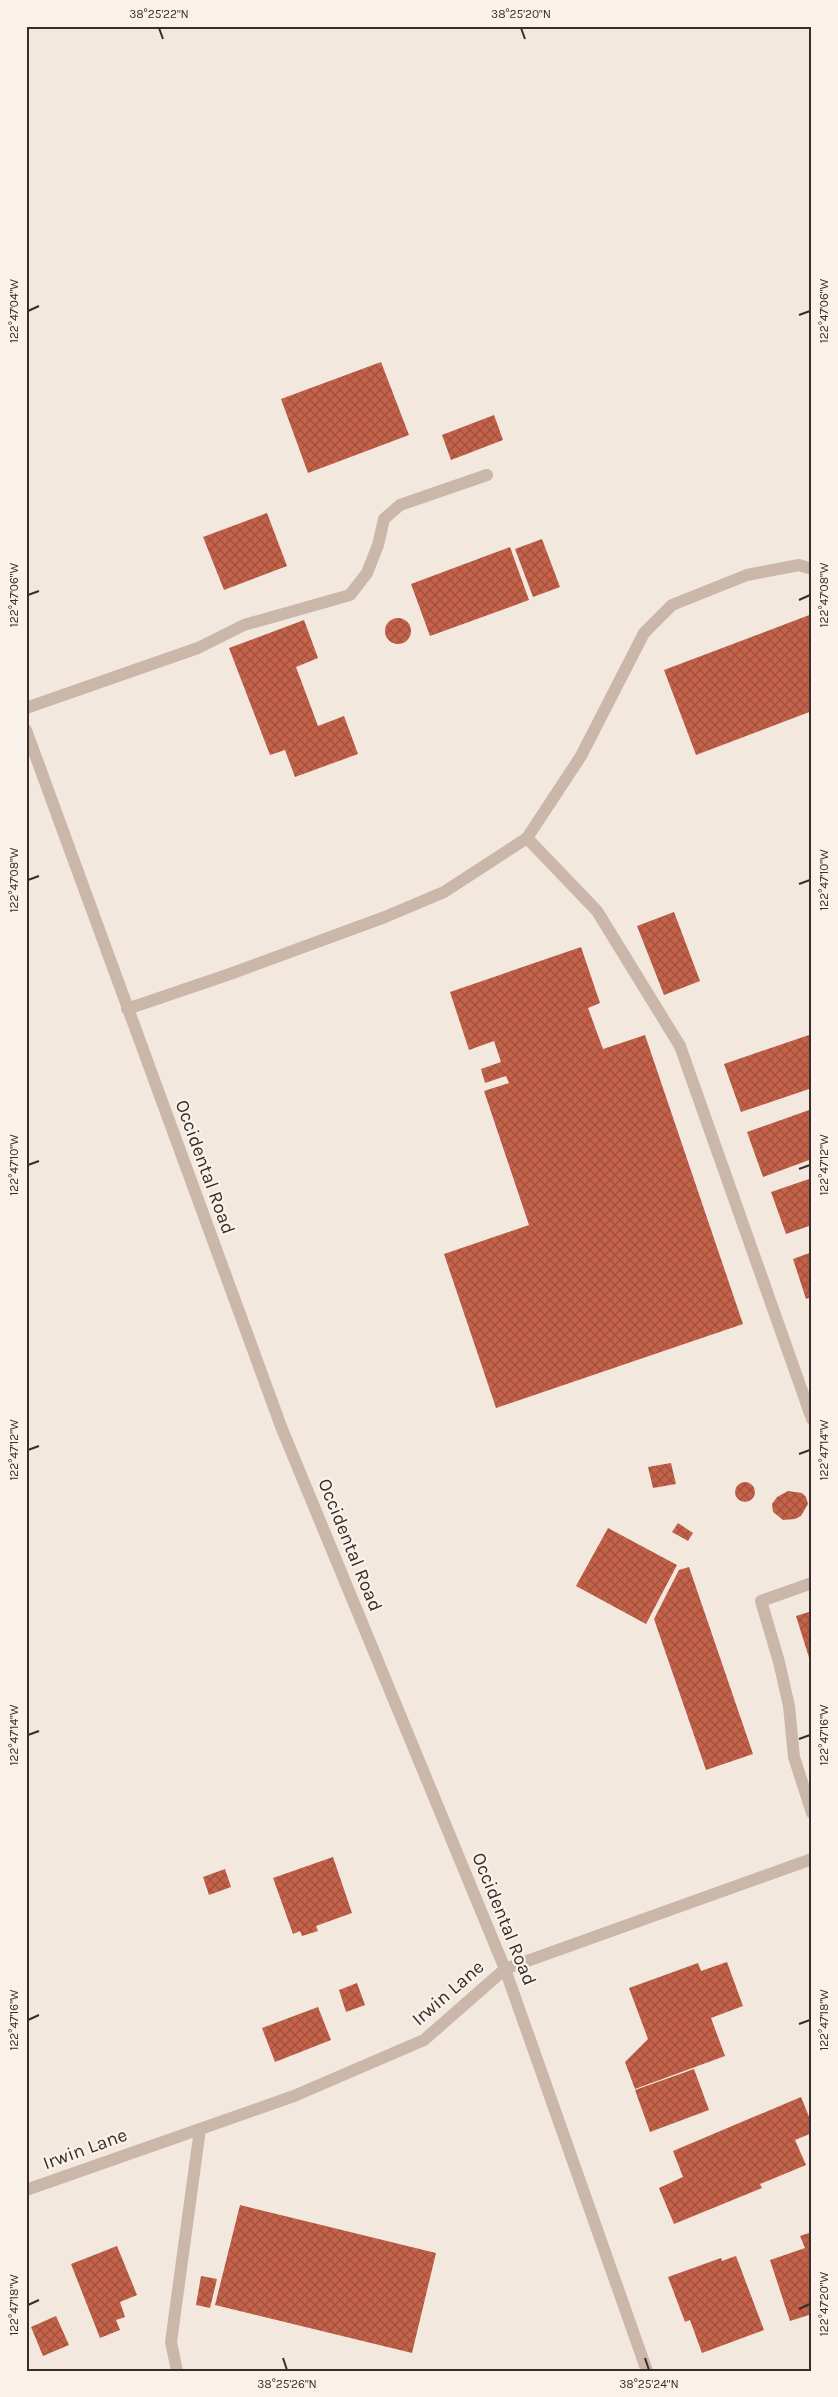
<svg xmlns="http://www.w3.org/2000/svg" width="838" height="2397" viewBox="0 0 838 2397" font-family="Karla,sans-serif">
<defs>
<pattern id="building-cross-hatch" width="8" height="8" patternUnits="userSpaceOnUse" patternTransform="scale(1.25)"><rect width="8" height="8" fill="#c4624a"/><path d="M0 0l8 8M0 8l8-8" fill="none" stroke="#a0513e"/></pattern>
</defs>
<rect width="100%" height="100%" fill="#f2e8de"/>
<path fill="url(#building-cross-hatch)" d="M381,362L409,435L308,473L281,399Z
M494,415L503,440L451,460L442,435Z
M267,513L287,566L224,590L203,537Z
M542,539L560,587L533,597L515,549Z
M510,547L529,600L430,636L411,584Z
M812,614V711L696,755L664,670Z
M385 631a13 13 0 1 1 26 0a13 13 0 1 1-26 0Z
M304,620L318,658L296,667L318,726L344,716L358,754L295,777L285,750L270,755L229,648Z
M674,912L700,981L664,995L637,926Z
M581,947L600,1003L588,1008L603,1049L645,1035L743,1324L496,1408L444,1254L529,1225L484,1091L509,1083L506,1076L485,1083L481,1069L501,1062L494,1041L469,1050L450,992Z
M812,1034V1088L741,1112L724,1064Z
M812,1109V1159L763,1177L747,1132Z
M812,1178V1225L786,1234L771,1192Z
M812,1252V1297L806,1299L793,1259Z
M671,1463L676,1484L653,1488L648,1467Z
M735 1492a10 10 0 1 1 20 0a10 10 0 1 1-20 0Z
M788,1491L802,1493L806,1497L808,1504L801,1516L795,1519L783,1520L773,1512L772,1504L777,1497Z
M678,1523L693,1533L688,1541L672,1532Z
M608,1528L677,1565L646,1624L576,1586Z
M689,1567L753,1754L706,1770L654,1619L679,1570Z
M812,1611V1664H811L796,1616Z
M333,1857L352,1913L316,1926L318,1931L302,1936L300,1931L293,1934L273,1878Z
M225,1869L231,1887L209,1895L203,1877Z
M727,1962L743,2006L711,2018L725,2056L635,2089L625,2062L648,2039L629,1988L698,1963L701,1971Z
M357,1983L365,2005L346,2012L339,1990Z
M318,2007L331,2040L275,2062L262,2028Z
M694,2069L709,2110L650,2132L635,2090Z
M801,2097L812,2124V2133L795,2140L806,2165L760,2184L762,2188L674,2224L659,2188L683,2177L673,2151Z
M240,2205L436,2253L412,2353L215,2305Z
M812,2232V2314L790,2321L770,2260L805,2248L800,2236Z
M117,2246L137,2295L120,2302L125,2317L116,2320L120,2330L100,2338L71,2264Z
M736,2256L764,2330L702,2353L690,2320L685,2322L668,2277L721,2258L722,2261Z
M201,2276L217,2279L210,2308L196,2305Z
M56,2316L69,2345L43,2356L31,2327Z"/>
<g fill="none" stroke-linecap="round" stroke-linejoin="round">
<path stroke="#cab7aa" stroke-width="12" d="M26,708L198,648L244,625L350,595L367,573L378,545L384,519L400,505L487,475
M26,730L282,1429L505,1969L647,2371
M527,838L597,911L680,1046L812,1419
M127,1009L230,974L385,917L444,892L527,838L581,756L644,633L672,605L747,575L799,565L812,569
M812,1583L761,1601L779,1662L789,1706L794,1757L812,1813
M26,2190L294,2096L424,2040L505,1969L812,1859
M177,2371L171,2342L200,2129"/>
</g>
<path fill="none" stroke="#382d29" stroke-width="2" d="M159,28L163,39M521,28L525,39M28,311L39,306M799,315L810,311M28,595L39,591M799,600L810,595M28,880L39,876M799,884L810,880M28,1165L39,1161M799,1169L810,1165M28,1450L39,1446M799,1454L810,1450M28,1735L39,1731M799,1739L810,1735M28,2020L39,2015M799,2024L810,2020M28,2305L39,2300M799,2309L810,2304M283,2358L287,2370M645,2358L649,2370"/>
<g text-anchor="middle" dominant-baseline="central" stroke-width="4.5" stroke-linejoin="round" paint-order="stroke">
<g font-size="19" fill="#382d29" stroke="#faf2ea">
<text transform="translate(205 1167) rotate(70)">Occidental Road</text>
<text transform="translate(350 1545) rotate(68)">Occidental Road</text>
<text transform="translate(504 1919) rotate(68)">Occidental Road</text>
<text transform="translate(448 1993) rotate(-41)">Irwin Lane</text>
<text transform="translate(85 2149) rotate(-20)">Irwin Lane</text>
</g>
</g>
<rect width="838" height="2397" fill="none" stroke="#faf2ea" stroke-width="55"/>
<rect x="28" y="28" width="782" height="2342" fill="none" stroke="#382d29" stroke-width="2"/>
<g font-size="12" text-anchor="middle" fill="#382d29">
<text x="159" y="18">38°25'22"N</text>
<text x="521" y="18">38°25'20"N</text>
<text transform="translate(824 311) rotate(-90)" y="4">122°47'06"W</text>
<text transform="translate(14 311) rotate(-90)" y="4">122°47'04"W</text>
<text transform="translate(824 595) rotate(-90)" y="4">122°47'08"W</text>
<text transform="translate(14 595) rotate(-90)" y="4">122°47'06"W</text>
<text transform="translate(824 880) rotate(-90)" y="4">122°47'10"W</text>
<text transform="translate(14 880) rotate(-90)" y="4">122°47'08"W</text>
<text transform="translate(824 1165) rotate(-90)" y="4">122°47'12"W</text>
<text transform="translate(14 1165) rotate(-90)" y="4">122°47'10"W</text>
<text transform="translate(824 1450) rotate(-90)" y="4">122°47'14"W</text>
<text transform="translate(14 1450) rotate(-90)" y="4">122°47'12"W</text>
<text transform="translate(824 1735) rotate(-90)" y="4">122°47'16"W</text>
<text transform="translate(14 1735) rotate(-90)" y="4">122°47'14"W</text>
<text transform="translate(824 2020) rotate(-90)" y="4">122°47'18"W</text>
<text transform="translate(14 2020) rotate(-90)" y="4">122°47'16"W</text>
<text transform="translate(824 2304) rotate(-90)" y="4">122°47'20"W</text>
<text transform="translate(14 2305) rotate(-90)" y="4">122°47'18"W</text>
<text x="287" y="2388">38°25'26"N</text>
<text x="649" y="2388">38°25'24"N</text>
</g>
</svg>
